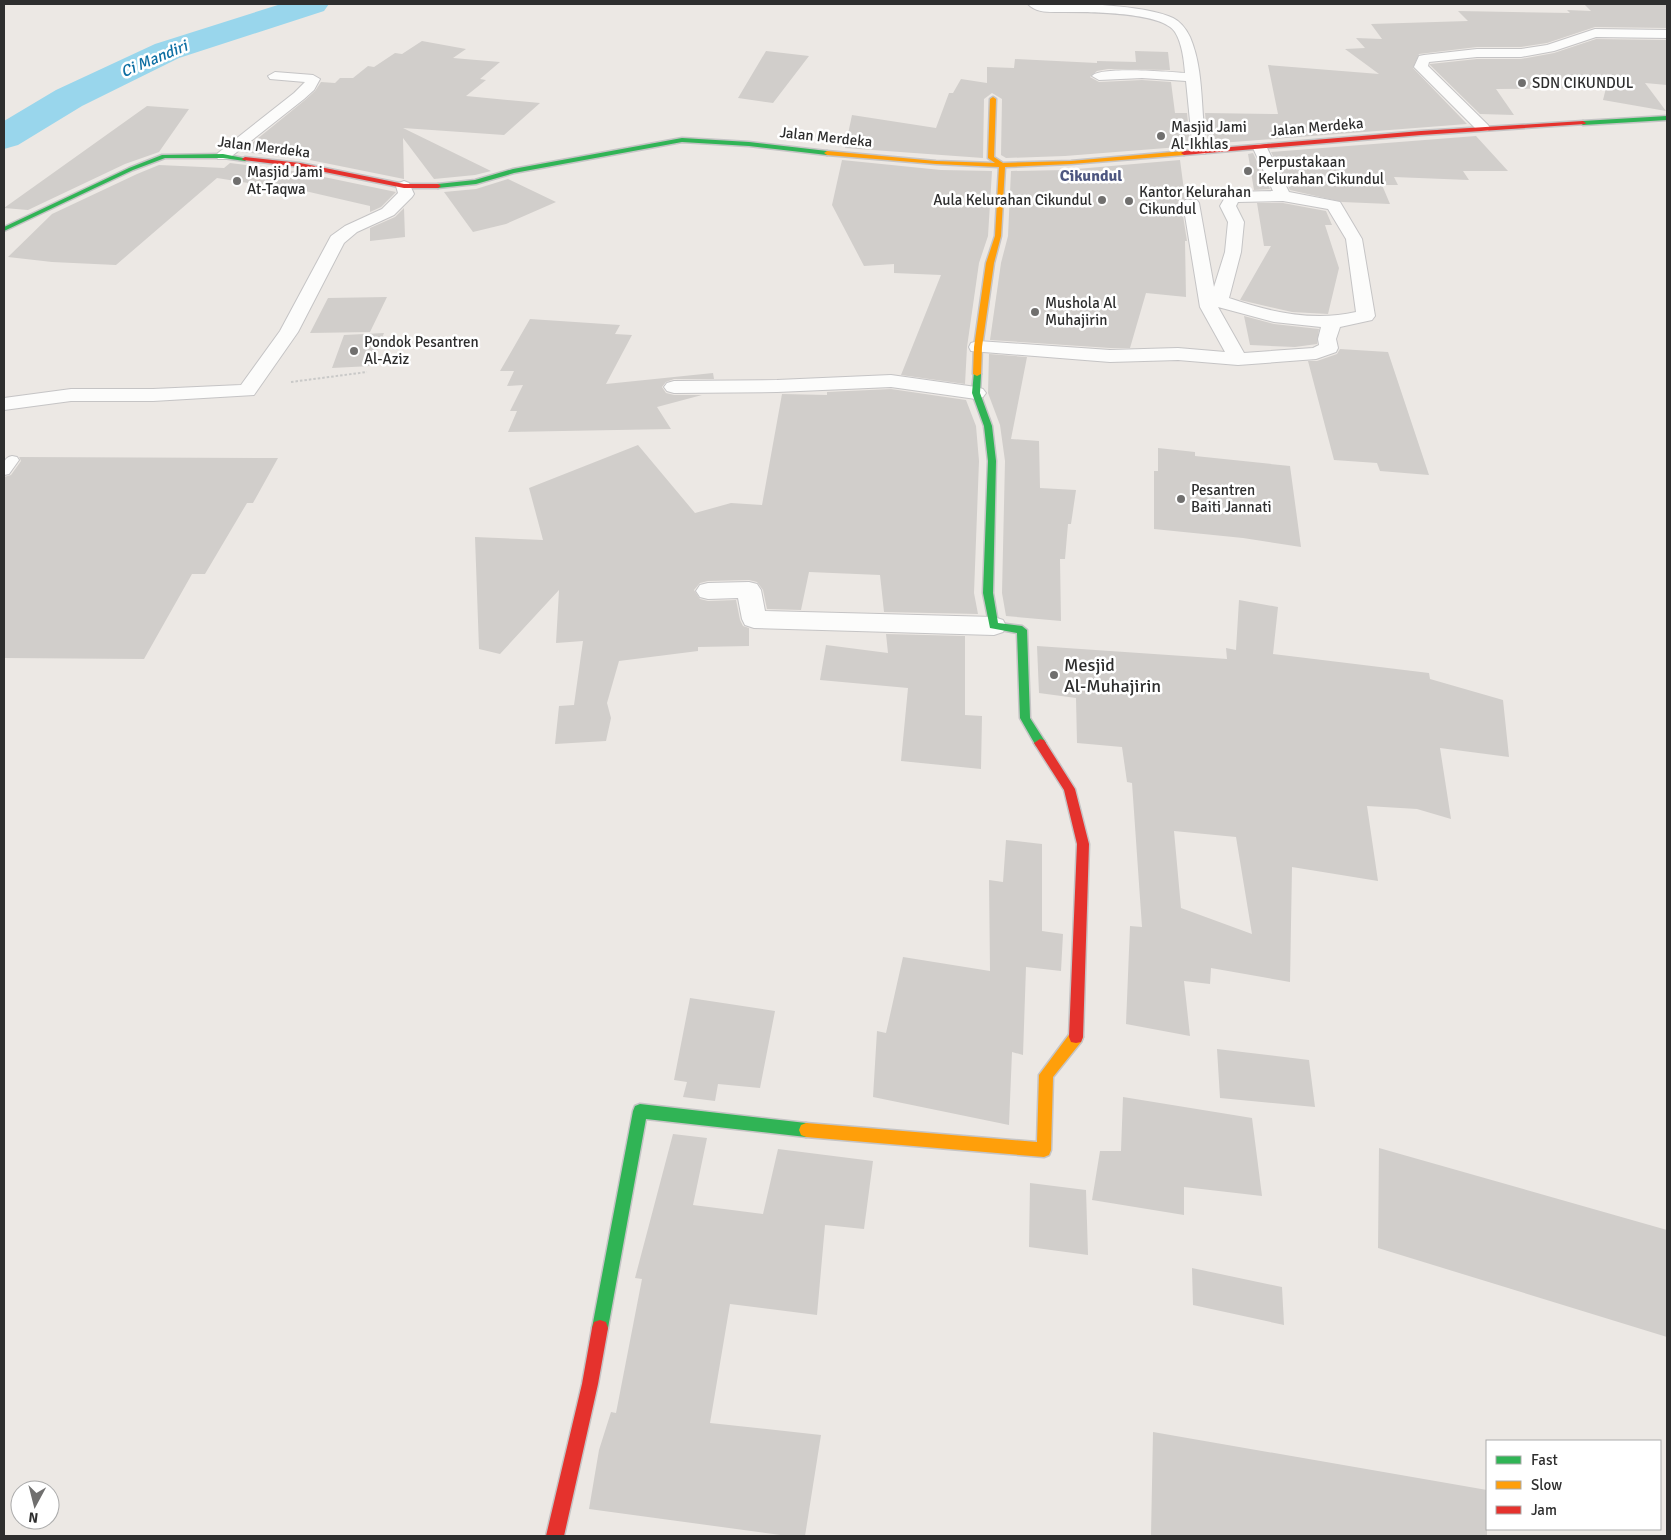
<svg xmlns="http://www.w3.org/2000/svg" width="1671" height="1540" viewBox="0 0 1671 1540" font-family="Signika,sans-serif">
<rect width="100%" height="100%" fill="#ece8e4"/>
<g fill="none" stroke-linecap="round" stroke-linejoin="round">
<path fill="#99d6ec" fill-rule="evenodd" d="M281,4H329L324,11L179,58L82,106L18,145L4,149V121L56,90L155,44Z"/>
</g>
<path fill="#d1cecb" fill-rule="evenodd" d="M1584,4H1667V28L1595,27L1547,43L1521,47H1477L1419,54L1413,68L1467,124L1220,143L1208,142L1205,113L1278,114L1268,65L1379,74L1345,49L1365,48L1356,38L1382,39L1371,24L1468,21L1458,11L1570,13L1567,10L1591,11Z
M1596,39L1667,40V85L1645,83L1666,111L1603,100L1606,88L1496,89L1514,115L1480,114L1430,65V64L1477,59H1521L1554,53Z
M422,41L466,49L453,58L500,62L480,79L486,80L466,96L540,103L504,135L403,128L491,171L475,175L434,179L403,138L404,179L300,158L241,152L305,100L315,91L321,82L335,83L340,78H353L368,66L374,67L395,53L402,54Z
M766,51L809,56L773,103L738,98Z
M1135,51L1168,52L1170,70L1108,69L1097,71L1090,77L1099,82L1142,80L1171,82L1175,113H1187L1190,141L1178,140L1179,147L1065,156L1006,158L1001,155L1002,99L992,93L984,99L983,158L845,148L852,115L936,128L949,93H953L961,79L987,83V67L1014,68L1015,59L1097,63V61L1136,62Z
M147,106L189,109L159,152L125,164L28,210L4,208Z
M1476,136L1508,171H1463L1469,180L1394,177L1398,185H1382L1390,204L1342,202L1290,190L1271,152Z
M1253,153L1270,189L1254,190L1248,154Z
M842,160L941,170L992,171L988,236L979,263L967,347L965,384L901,375L941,275L894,273V264L864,266L832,205Z
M1180,160L1185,198L1181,203L1187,241H1185L1186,297L1146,293L1130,348H1110L990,340L1001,263L1008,236L1011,171L1065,170Z
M230,163L300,172L396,192L381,207L370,212V206L305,191L303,192L217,178L116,265L52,262L8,257L52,214L137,174L159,165L224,168Z
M508,179L556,202L506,224L473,232L444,192L476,189Z
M1257,203H1283L1326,211L1332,225H1325L1339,268L1328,314L1292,312L1240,300L1271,246H1264Z
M404,208L405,237L370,241V228L395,217Z
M387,297L370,332L310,333L328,298Z
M1244,316L1274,324L1319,329L1317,344L1295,347L1250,345Z
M530,319L620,325L615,334L632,335L606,384L713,373L714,379H674L666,382L662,387L666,393L674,395H702L657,407L671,429L508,432L517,411H510L523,385L507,386L514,371H500Z
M384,333L371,366L332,368L344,335Z
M1340,349L1388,352L1429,475L1380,471L1377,463L1334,460L1308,361H1317L1337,354Z
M989,354L1027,357L1011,439L1039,441L1040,488L1076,490L1071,524H1068L1065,559H1060L1061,621L1006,616L1002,593L1005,461L1000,425L988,393Z
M891,389L966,400L976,426L979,461L974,593L978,614L884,612L880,575L809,572L801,610L767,609L763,590L757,582L749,580L708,581L700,583L694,590L700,599L708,601L736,600L740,620L743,626L749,628V646L698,647V651L619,661L607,703L611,718L606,741L555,744L559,706L574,705L583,641L556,643L559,590L500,654L479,649L475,537L543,540L529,488L638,445L695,513L731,503L762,505L782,394L827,395V392Z
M1158,448L1195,452V456L1290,466L1301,547L1243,538L1154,529V471H1158Z
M19,457L278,458L253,503H247L205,574H192L144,659L4,658V477L11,475L21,461Z
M1239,600L1278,607L1273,654L1429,673L1430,679L1503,700L1509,757L1440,748L1451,819L1417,809L1367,806L1378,881L1292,867L1290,982L1211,968L1210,984L1184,981L1190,1036L1126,1024L1130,926L1142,927L1132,783L1127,782L1122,747L1077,743L1076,698L1039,693L1037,646L1227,659L1226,648L1236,650ZM1174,831L1236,837L1252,934L1181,908Z
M886,634L965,636V715L982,716L981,769L901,761L908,688L820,680L826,645L888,653Z
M1006,840L1042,844V931L1063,934L1061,971L1026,967L1023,1055L1012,1052L1009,1125L873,1097L877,1031L886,1033L903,957L990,971L989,880L1003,882Z
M690,998L775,1011L760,1088L718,1084L715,1101L683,1097L687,1082L674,1080Z
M1217,1049L1309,1060L1315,1107L1220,1098Z
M1123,1097L1252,1118L1262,1196L1184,1187V1215L1092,1200L1100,1151H1121Z
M673,1134L707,1138L693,1205L763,1214L778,1149L873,1161L864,1229L825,1225L817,1315L730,1304L710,1423L821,1435L805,1536H788L589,1509L599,1450L611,1412L616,1413L642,1279L635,1278Z
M1379,1148L1667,1230V1337L1378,1248Z
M1030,1183L1086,1190L1088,1255L1029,1247Z
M1192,1268L1282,1287L1284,1325L1193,1305Z
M1153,1432L1487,1490V1536H1151Z"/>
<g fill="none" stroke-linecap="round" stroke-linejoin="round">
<g stroke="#c5c4c5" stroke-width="2">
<path id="lane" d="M12,456L17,457L19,460L9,474L4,475C4,466 2,458 12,456Z"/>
</g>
<g stroke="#c5c4c5" stroke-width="2">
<path id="street" d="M1028,4C1061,2 1143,4 1173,18C1181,22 1186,29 1190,37C1205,72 1200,114 1207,151L1205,154H1195L1193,151L1186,81L1142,78L1099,80L1092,76C1100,66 1170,72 1185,73C1184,60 1182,43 1175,32C1162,11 1084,12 1060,12C1049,12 1036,13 1028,4Z
M1595,29L1667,30V38L1596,37L1554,51L1521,57H1477L1429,62L1428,66L1488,125L1490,128L1488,131H1478L1414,67L1419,56L1424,55L1477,49H1521L1547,45Z
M275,72L313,75L320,79L314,90L304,99L228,159H218L216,156L218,153L294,93L305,82L270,79L268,76Z
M1260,144L1265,145L1267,148L1289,192L1340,202L1362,239L1375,316L1372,320L1340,327L1336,339L1338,348L1336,352L1316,359L1238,365L1178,360L1110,362L971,351L969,347L971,343L978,341L1110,350L1178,348L1225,352L1200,307L1183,203L1185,200H1197L1199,203L1214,287L1225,252L1228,222L1220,206L1227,194L1233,192L1273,191L1253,148L1255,145ZM1283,201L1328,209L1346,239L1356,312C1313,322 1270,312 1229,298L1241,252L1244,222L1236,206L1238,202ZM1218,307L1274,322L1321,327L1318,339L1319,345L1313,348L1244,353Z
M404,181L409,183L414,194L412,197L394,215L357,232L344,243L298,332L254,395L153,401H71L4,410V398L71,389H153L241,385L280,331L331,236L345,226L382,209L398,193L396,186L399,183Z
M891,375L976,387L983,389L986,393L983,397L976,399L891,387L777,392L674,393L667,391L664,387L667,383L674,381L777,380Z
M749,582L757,584L761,590L765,611L994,617L1003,620L1006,626L1003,632L994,635L754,628L745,625L742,619L738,598L708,599L700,597L696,591L700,585L708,583Z"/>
</g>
<g stroke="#c5c4c5" stroke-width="3">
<path id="fast" d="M1667,116V120L1583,125L1580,123L1583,121Z
M682,138L749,142L827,151L830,153L827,155L749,146L682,142L514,173L476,184L438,188L435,186L438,184L475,180L513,169Z
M223,154L248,159L245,161L223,158H165L133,170L4,231V227L129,168L162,155Z
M974,372L981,374L980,393L992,426L996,461L993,593L998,623L1022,626L1027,630L1030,718L1046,743L1040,747L1036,746L1020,718L1017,633L990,628L983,593L988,461L984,426L972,393Z
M640,1104L806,1123L811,1125L813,1130L811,1135L806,1137L646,1119L608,1328L606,1334L600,1336L594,1334L592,1328L633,1111L635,1106Z"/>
</g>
<g stroke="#c5c4c5" stroke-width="3">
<path id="slow" d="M993,97L996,99L994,157L1003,163L1071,161L1184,151L1187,153L1184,155L1071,164L1005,167L1001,236L994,263L982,347L981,374L977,376L973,374L974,347L986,263L995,236L999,167L936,164L827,155L824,153L827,151L936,161L995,163L988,158L990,99Z
M1076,1031L1081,1032L1083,1037L1081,1042L1053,1077L1051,1150L1049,1155L1044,1157L806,1137L801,1135L799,1130L801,1125L806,1123L1037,1142L1039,1075L1071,1032Z"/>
</g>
<g stroke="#c5c4c5" stroke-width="3">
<path id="jam" d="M1583,121L1586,123L1585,124L1421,135L1184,155L1181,153L1184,151L1421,131Z
M245,157L300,163L404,184H438L441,186L438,188H404L300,167L243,160L242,159Z
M1040,739L1044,740L1075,789L1089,844L1083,1037L1081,1042L1076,1043L1071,1042L1069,1037L1077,844L1064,790L1034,743Z
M600,1320L606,1322L608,1328L598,1384L564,1536H546L582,1384L592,1328L594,1322Z"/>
</g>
<path stroke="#c9c9c8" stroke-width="2" stroke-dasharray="2.5 2" stroke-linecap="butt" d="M291,382L367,372"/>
<use href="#lane" fill="#fcfcfb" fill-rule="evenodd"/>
<use href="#street" fill="#fcfcfb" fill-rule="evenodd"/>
<use href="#fast" fill="#30b455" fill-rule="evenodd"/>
<use href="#slow" fill="#ff9f0a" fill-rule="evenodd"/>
<use href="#jam" fill="#e5322d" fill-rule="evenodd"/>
</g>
<g fill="#706f6e" stroke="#fff" stroke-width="2">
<circle cx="1522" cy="83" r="5"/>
<circle cx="1161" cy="136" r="5"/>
<circle cx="1248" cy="171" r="5"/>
<circle cx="237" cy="181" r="5"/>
<circle cx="1102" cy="200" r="5"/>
<circle cx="1129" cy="201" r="5"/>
<circle cx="1035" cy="312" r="5"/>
<circle cx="354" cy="351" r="5"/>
<circle cx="1181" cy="499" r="5"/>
<circle cx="1054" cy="675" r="5"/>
</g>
<g text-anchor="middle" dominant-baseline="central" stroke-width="5" stroke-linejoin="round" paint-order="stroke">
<g font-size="15" fill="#2e2e2e" stroke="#fff" text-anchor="start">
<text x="1532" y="83">SDN CIKUNDUL</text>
<text x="1171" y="127">Masjid Jami<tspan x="1171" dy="17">Al-Ikhlas</tspan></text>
<text x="1258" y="162">Perpustakaan<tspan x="1258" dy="17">Kelurahan Cikundul</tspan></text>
<text x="247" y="172">Masjid Jami<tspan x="247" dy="17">At-Taqwa</tspan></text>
<text x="1139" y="192">Kantor Kelurahan<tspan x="1139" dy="17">Cikundul</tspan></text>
<text x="1092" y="200" text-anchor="end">Aula Kelurahan Cikundul</text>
<text x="1045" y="303">Mushola Al<tspan x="1045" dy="17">Muhajirin</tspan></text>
<text x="364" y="342">Pondok Pesantren<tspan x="364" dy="17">Al-Aziz</tspan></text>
<text x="1191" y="490">Pesantren<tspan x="1191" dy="17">Baiti Jannati</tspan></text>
</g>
<g font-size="15" fill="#2e2e2e" stroke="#fff">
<text transform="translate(1317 127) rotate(-5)">Jalan Merdeka</text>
<text transform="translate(826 137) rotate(6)">Jalan Merdeka</text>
<text transform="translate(264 147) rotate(7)">Jalan Merdeka</text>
</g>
<g font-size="16" font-style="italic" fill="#0d6fa3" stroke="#fff">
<text transform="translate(154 59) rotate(-23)">Ci Mandiri</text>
</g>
<g font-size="16" font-weight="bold" fill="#4d5680" stroke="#fff">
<text x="1091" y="176">Cikundul</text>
</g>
<g font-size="18" fill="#2e2e2e" stroke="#fff" text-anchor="start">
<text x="1064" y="665">Mesjid<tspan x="1064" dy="21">Al-Muhajirin</tspan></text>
</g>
</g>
<rect width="1671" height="1540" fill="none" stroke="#2e2e2e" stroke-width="10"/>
<rect x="1486" y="1440" width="175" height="90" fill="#ffffff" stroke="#ababab"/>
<rect x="1496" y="1456" width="25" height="8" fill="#30b455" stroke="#ababab"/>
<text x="1531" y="1465" font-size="15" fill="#2e2e2e">Fast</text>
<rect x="1496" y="1481" width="25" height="8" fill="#ff9f0a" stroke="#ababab"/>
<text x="1531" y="1490" font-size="15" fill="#2e2e2e">Slow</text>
<rect x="1496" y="1506" width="25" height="8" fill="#e5322d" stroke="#ababab"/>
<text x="1531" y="1515" font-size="15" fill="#2e2e2e">Jam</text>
<g transform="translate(35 1505) rotate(187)"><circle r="24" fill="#ffffff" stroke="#ababab"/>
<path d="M0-4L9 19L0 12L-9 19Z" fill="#706f6e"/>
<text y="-8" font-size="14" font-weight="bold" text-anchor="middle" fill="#2e2e2e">N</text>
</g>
</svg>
